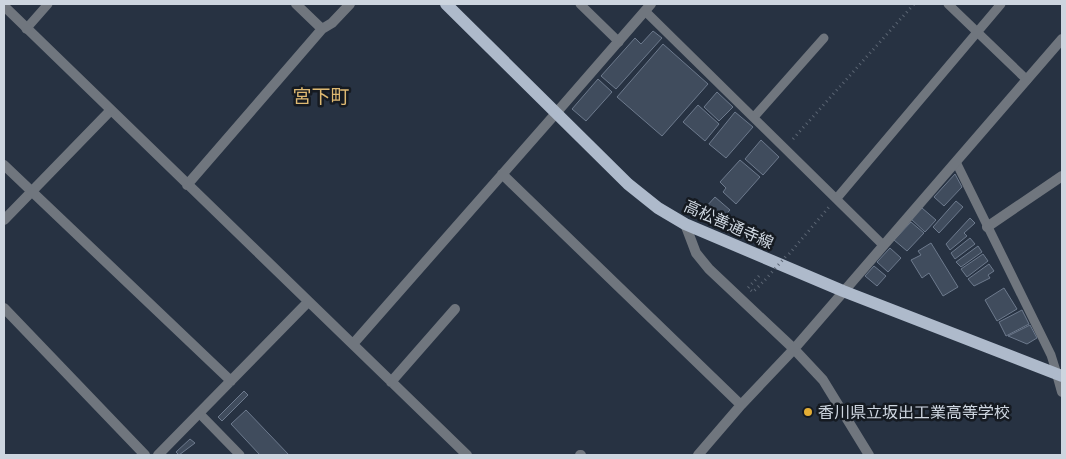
<svg xmlns="http://www.w3.org/2000/svg" width="1066" height="459" viewBox="0 0 1066 459" font-family="'Open Sans','Noto Sans JP',sans-serif">
<rect width="100%" height="100%" fill="#273242"/>
<path fill="#404c5d" stroke="#6d7a8d" d="M653,31L662,38L616,89L601,76L635,38L641,44Z
M663,44L708,84L662,136L617,97Z
M598,79L612,92L586,121L572,109Z
M717,92L733,107L719,121L704,107Z
M698,105L719,124L705,141L683,122Z
M735,112L753,127L726,158L709,144Z
M761,140L779,157L763,175L745,159Z
M740,160L760,177L736,204L723,192L726,188L720,182Z
M955,174L962,187L944,206L934,197Z
M715,197L730,210L720,221L705,208Z
M956,201L963,207L939,233L933,227Z
M922,208L936,220L925,232L911,219Z
M970,218L975,223L964,233L967,236L950,250L946,244Z
M911,222L924,233L907,251L894,240Z
M970,238L975,244L955,259L951,253Z
M931,243L958,287L943,296L929,273L922,278L911,260L921,255L918,251Z
M978,246L982,252L961,267L956,262Z
M890,248L901,258L888,272L877,262Z
M983,254L988,261L967,277L961,269Z
M989,264L994,271L988,275L990,278L974,286L968,279Z
M874,266L886,276L877,286L865,276Z
M1004,288L1017,309L997,321L985,300Z
M1022,310L1029,324L1006,336L999,322Z
M1030,325L1037,338L1027,344L1008,336Z
M244,391L248,395L222,421L218,417Z
M246,410L289,455H260L231,424Z
M190,439L195,443L179,455L176,452Z"/>
<g fill="none" stroke-linecap="round" stroke-linejoin="round">
<path stroke="#5c6674" stroke-width="3" stroke-dasharray="1 4" stroke-linecap="butt" d="M793,139L914,4
M789,254L829,207
M759,276L748,288L753,292L765,280"/>
<path stroke="#70767e" stroke-width="9" d="M580,4L619,42
M948,4L1027,80
M645,11L883,245
M26,29L48,4
M754,117L824,38
M956,162L1051,355L1057,374
M837,198L1001,4
M199,413L240,455"/>
<path stroke="#70767e" stroke-width="10" d="M296,4L322,29
M4,6L467,455
M4,165L231,381
M502,174L741,405
M187,185L322,29L332,23L350,4
M4,220L110,111
M685,224L696,253L709,269L794,349L823,380L869,455
M987,227L1062,176
M4,308L145,455
M353,344L557,112
M1057,374L1062,392
M391,382L455,309
M158,455L308,302
M580,455H581
M698,455L741,405L794,349L1062,39"/>
<path stroke="#70767e" stroke-width="10" d="M557,112L651,4"/>
<path stroke="#aebacb" stroke-width="12" d="M446,4L628,184L658,208L685,224L843,291L1062,376"/>
<path stroke="#5c6674" stroke-width="3" stroke-dasharray="1 4" stroke-linecap="butt" d="M765,280L788,254"/>
</g>
<circle fill="#e4ae35" stroke="#151a21" stroke-width="2" cx="808" cy="412" r="5"/>
<g text-anchor="middle" dominant-baseline="central" stroke-width="5" stroke-linejoin="round" paint-order="stroke">
<g font-size="16" fill="#cdd5df" stroke="#151a21">
<text transform="translate(729 224) rotate(24)">高松善通寺線</text>
</g>
<g font-size="16" fill="#cdd5df" stroke="#151a21" text-anchor="start">
<text x="818" y="412">香川県立坂出工業高等学校</text>
</g>
<g font-size="19" fill="#deb972" stroke="#151a21">
<text x="321" y="96">宮下町</text>
</g>
</g>
<rect width="1066" height="459" fill="none" stroke="#cdd5df" stroke-width="10"/>
</svg>
